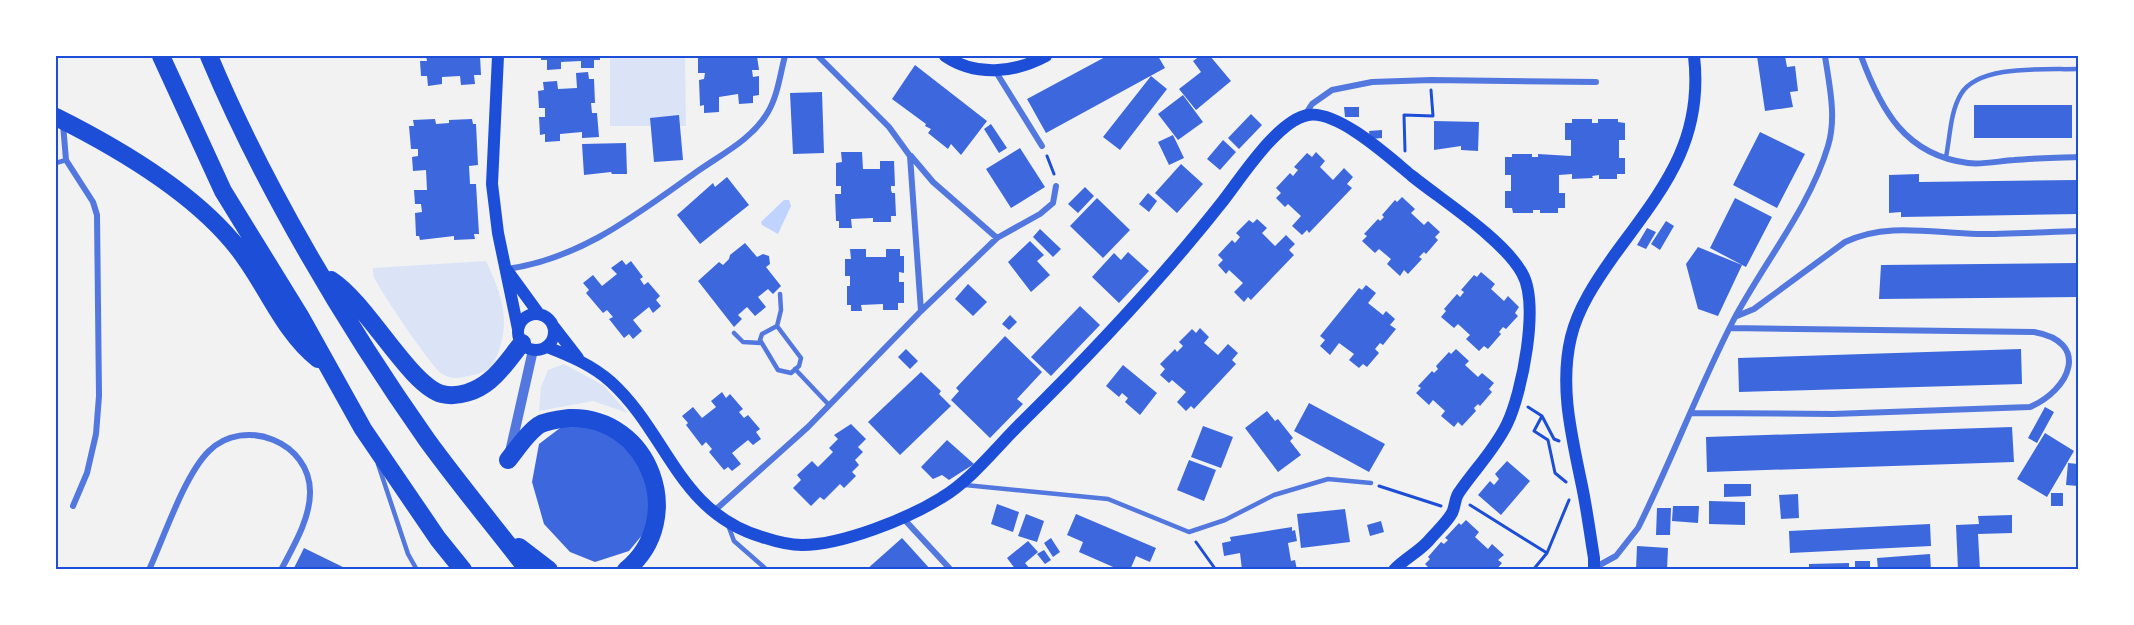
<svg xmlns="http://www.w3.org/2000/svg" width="2134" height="625" viewBox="0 0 2134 625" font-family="Inter,sans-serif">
<rect width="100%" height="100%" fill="#f2f2f2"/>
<path fill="#dbe4f7" d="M610,56H685L686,126H610Z
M486,261C501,293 511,319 498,353C493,367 488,372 473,375C462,378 452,380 442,374C433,369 383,295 376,281C373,277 373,273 373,268Z
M564,364L603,385L628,413L593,401L539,411L541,387L548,370Z"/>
<path fill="#bfd3fe" d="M784,200H789L791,206L778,234L762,225L761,222Z"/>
<path fill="#3d67dc" d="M426,56H480L481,75H474L475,84L461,85L460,76L442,77V84L428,86L427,76H421L420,61H427Z
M541,56H600V60H594V68H581V61L561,62V69L547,70V60H541Z
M698,56H757L759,70H752L753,77L759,76V95L753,96V103L739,104L738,94L719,97V112L704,113V105L700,106L699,80L704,79L705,73H698Z
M1107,56H1158L1165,68L1046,133L1027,99Z
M1200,56H1210L1231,81L1196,110L1179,89L1201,72L1193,61Z
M1757,56H1785L1787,67L1795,66L1798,91L1790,92L1793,107L1765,111Z
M915,65L987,121L961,155L951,144L948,149L928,133L931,129L925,126L926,124L892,99Z
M588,72L589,79H594L595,103H591L592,113H597L599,137L582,138V132L560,134V141L545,142V134L540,135L539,117H545V108H539L538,91L544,90L543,82L557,81L558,89L577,88L576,73Z
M1151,76L1167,89L1120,150L1103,137Z
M822,92L824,153L793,154L790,93Z
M1183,95L1203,122L1178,140L1158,114Z
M1974,105H2072V138H1974Z
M1344,107H1359V117H1345Z
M1251,114L1262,125L1239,149L1228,138Z
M679,115L683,160L654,162L650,118Z
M435,119L436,124L449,123V120L472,119L473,124H476L478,165L469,166L470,184H476L479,234H474L475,239L454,240V236L420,240L419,236H416L415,213L422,212L421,204H415L414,190H427L426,170L413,171L412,157L418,156V149H411L409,126H414L413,120Z
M1572,119H1592V123H1598V119H1618V122L1625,123V140H1619V158H1625V174H1617V179H1599V175L1592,176L1593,178L1572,179V174L1559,175V193H1565V208H1558V213H1540V210H1533V213H1513L1512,208H1505V191H1511V175H1505V157H1512V154H1532V157H1538V154L1571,156V140H1565V123H1572Z
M1434,121L1479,122L1478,151L1461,150V146L1434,150Z
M991,124L1007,148L999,153L984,129Z
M1382,130V138L1370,139L1369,131Z
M1760,132L1805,154L1777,208L1733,185Z
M1173,135L1184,158L1169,165L1158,142Z
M1223,140L1236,152L1220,170L1207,159Z
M626,143L627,174H612L611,172L584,175L582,144Z
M1020,148L1045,187L1011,208L986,169Z
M841,152H862L863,169H880V161H894L895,186H891V190L892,193H895L896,216H891V222H873V218L851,219L852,228H839V221H836L835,194H841V186H836V163L842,162Z
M1316,152L1325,161L1320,167L1333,180L1344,168L1353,177L1347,184L1352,188L1309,233L1307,230L1302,235L1292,226L1301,216L1288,204L1285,207L1276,198L1281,193L1276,188L1290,173L1293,176L1298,170L1294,167L1307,153L1312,157Z
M1181,164L1203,184L1177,213L1155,193Z
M1919,174V182L2078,180V214L1901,217V212L1889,213V175Z
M727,177L749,205L700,244L677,215L713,183L715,187Z
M1085,187L1094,196L1078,213L1068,204Z
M1148,193L1157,201L1149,212L1139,204Z
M1402,197L1415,209L1411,213L1424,225L1428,221L1440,232L1435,237L1438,240L1426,254L1424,252L1419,257L1422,259L1408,274L1404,270L1400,276L1387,264L1391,259L1379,249L1375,253L1362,241L1367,236L1364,234L1378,219L1380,221L1384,217L1382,215L1395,200L1397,202Z
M1097,198L1130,230L1103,258L1070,226Z
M1735,198L1772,217L1746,267L1710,248Z
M1257,219L1267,228L1262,233L1275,246L1286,235L1295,244L1289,250L1294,255L1251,300L1248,297L1244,302L1234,292L1243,283L1229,270L1226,274L1218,265L1223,260L1218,255L1232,240L1235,243L1240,237L1236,233L1249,220L1253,223Z
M1666,221L1674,226L1660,250L1651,244Z
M1647,228L1656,232L1646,249L1637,245Z
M1040,229L1061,249L1053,257L1033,237Z
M1030,241L1044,255L1037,261L1050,275L1031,292L1008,262Z
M745,243L757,257L763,254L769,256L770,264L766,267L781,286L773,294L768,289L758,297L766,307L755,316L747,307L738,315L742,319L734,327L698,281L719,262L723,265L729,259L730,255Z
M1698,247L1742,265L1718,316L1698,309L1686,264Z
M850,249H866V257H886V249H900V256H904V273L899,272V282H904V303H898V310H883V304L861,305L862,311H851V305H847V286H850V276H845V259H851Z
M1128,252L1149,271L1119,303L1092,277L1114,253L1121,260Z
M622,260L626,265L631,261L643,277L640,279L644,285L648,282L660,296L656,300L661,306L653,313L649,307L633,320L642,331L633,339L629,334L624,338L609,319L613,317L607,310L603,313L586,293L589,290L583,283L593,275L602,286L617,274L611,268Z
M2078,263V297L1879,299L1881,265Z
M1481,272L1495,284L1491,289L1504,301L1508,296L1519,307L1515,313L1518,316L1506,329L1503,327L1499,332L1501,334L1488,349L1484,346L1479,351L1466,339L1470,335L1458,324L1454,328L1441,317L1446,311L1444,309L1457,294L1460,297L1464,292L1461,290L1474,275L1477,277Z
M968,284L987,302L973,316L955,299Z
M1366,285L1376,293L1368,303L1383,315L1386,311L1395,319L1390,325L1396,329L1383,345L1380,343L1375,349L1379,353L1367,367L1363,364L1359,368L1349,360L1354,354L1339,343L1330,355L1320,346L1325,340L1320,336L1359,288L1362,290Z
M1080,306L1100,325L1051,376L1031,357Z
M1010,315L1017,322L1009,330L1002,324Z
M1200,328L1209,337L1204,343L1218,355L1228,344L1238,353L1232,360L1236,364L1194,409L1191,406L1186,411L1177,402L1186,392L1172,380L1169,383L1160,375L1165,369L1160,364L1175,349L1177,352L1183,346L1179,342L1192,329L1196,333Z
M1005,336L1042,372L1017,399L1023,404L990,438L951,400L959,391L956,388Z
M906,349L918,361L910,369L898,357Z
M1456,349L1469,361L1465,365L1478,377L1482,373L1494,383L1489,389L1492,392L1480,406L1478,404L1474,408L1476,411L1462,426L1458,422L1454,427L1441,416L1445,411L1433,400L1429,405L1416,393L1421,388L1418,386L1432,371L1434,373L1438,369L1436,366L1449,352L1451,354Z
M2021,349L2022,384L1739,392L1738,358Z
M1123,365L1157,393L1140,415L1125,402L1128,398L1122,393L1119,397L1106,386Z
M921,372L941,391L939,394L951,406L900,455L868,422Z
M722,392L726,398L730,394L743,409L739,412L744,418L748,415L760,429L756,432L761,439L753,445L748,440L732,453L741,464L732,471L728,467L724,470L709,452L712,449L706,442L702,446L686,425L688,423L682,416L693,407L702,418L716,407L711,401Z
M1309,403L1385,444L1369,472L1294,431Z
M2045,407L2054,412L2037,443L2028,438Z
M1267,411L1275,421L1278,419L1293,438L1290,441L1301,455L1278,472L1245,428Z
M851,424L866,439L858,447L863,452L855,460L859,465L852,472L856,476L844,488L840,484L824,500L820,497L811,506L793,488L801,480L797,475L812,461L818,467L833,452L829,448L838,439L834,435Z
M564,425H599L639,461L652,499L648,528L629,551L595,562L570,552L544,524L532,482L539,444Z
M1203,426L1233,437L1221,468L1191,457Z
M2012,427L2014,462L1707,472L1706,437Z
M2045,433L2074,451L2047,497L2017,479Z
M947,440L974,464L949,480L942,475L933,479L921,467Z
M1189,460L1216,470L1204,501L1177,490Z
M1507,461L1530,481L1501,515L1478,495L1490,481L1494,485L1499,479L1495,474Z
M2068,463L2078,464V486L2066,485Z
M1724,484H1751V496L1724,497Z
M2051,493H2063V506H2051Z
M1798,494L1799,518L1781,519L1779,495Z
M1709,501L1745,502V525L1709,524Z
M997,504L1019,512L1013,532L991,524Z
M1673,506H1699L1698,523L1672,521Z
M1657,508H1671L1670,535H1656Z
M1345,509L1350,542L1301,548L1297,514Z
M1026,514L1044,521L1037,542L1018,536Z
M1076,514L1156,548L1150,562L1136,556L1130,570H1120L1079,552L1083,542L1067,535Z
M2012,515V533L1978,534L1980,570H1958L1956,525L1979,524L1978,516Z
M1466,520L1479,532L1475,537L1488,549L1492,544L1504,555L1498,560L1502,563L1496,570H1431L1425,564L1430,559L1428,557L1441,542L1444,544L1448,540L1445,538L1459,523L1461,525Z
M1381,521L1384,532L1370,536L1367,525Z
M1930,524L1931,546L1790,553L1789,531Z
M1292,527V531L1295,530L1297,541L1288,543L1291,561L1295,560L1297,570H1242L1240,553L1224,556L1222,543L1231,541L1230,537Z
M902,538L931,570H866Z
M1051,538L1060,552L1053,557L1044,543Z
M1028,541L1038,552L1025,563L1031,570H1016L1007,558Z
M1637,546L1668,548L1667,570H1636Z
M304,548L349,570H293Z
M1044,550L1051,560L1045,564L1037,554Z
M1930,554L1931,570H1878L1877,558Z
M1855,561H1870V570H1855Z
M1849,563V570H1809V564Z"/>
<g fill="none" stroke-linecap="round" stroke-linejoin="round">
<path stroke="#1d4ed8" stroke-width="3" d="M1405,151L1404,115L1433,116L1431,90
M1047,156L1054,174
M1528,407L1542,416L1554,439L1559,441
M1542,416L1534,431L1548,440L1555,473L1566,482
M1379,486L1441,506
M1470,505L1547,553
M1196,542L1216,570
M1533,570L1547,553L1569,500"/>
<path stroke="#5277de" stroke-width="4.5" d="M1946,157C1950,138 1950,112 1961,94C1979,64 2046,70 2078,69
M56,163L66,160
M777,326L801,358L799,366L791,373L778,370L760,340L762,334Z
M777,326L781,310L780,294
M734,333L743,342L761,343
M795,369L829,405
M378,464L408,554L417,570
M965,485L1108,499L1189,532L1225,520L1274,495L1328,479L1371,483
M728,525L734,541L767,570"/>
<path stroke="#5277de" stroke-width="6" d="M1861,56C1881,110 1905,155 1968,163C1982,165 1999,161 2014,160C2035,158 2057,158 2078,157
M996,72L1042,146
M1305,115L1312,104L1332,90L1372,82L1431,80L1596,82
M63,124L66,160L93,202L97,215L99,396L96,434L87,473L73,506
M911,156L933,182L997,238
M507,269C580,259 636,215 695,173C720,155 752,140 768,112C778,95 780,74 785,56
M921,311L997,238L1040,214L1053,203L1056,186
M1737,316L1754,309L1845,242C1886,222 1932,233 1977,234C2011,234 2045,232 2078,231
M1692,413L1833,414L2030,407C2070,390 2091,342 2034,332L1730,328
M713,512L808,427L921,311L910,156L889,127L818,56
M902,517L951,570
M1594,568L1616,556L1638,528C1672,460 1698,389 1733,321C1763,264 1810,207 1828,146C1837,117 1829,84 1825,56
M149,570C164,537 185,474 209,451C244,416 311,442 310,493C310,519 293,547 281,570"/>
<path stroke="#5277de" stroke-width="10" d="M510,452L533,350"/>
<path stroke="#1d4ed8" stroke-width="12" d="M498,56L492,184L498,233L518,329
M945,56C976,77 1014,73 1046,56
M507,270L539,314
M518 332a18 18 0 1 1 36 0a18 18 0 1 1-36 0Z
M554,327L578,358
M547,347C570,356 592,365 611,382C668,434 678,512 762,537C774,541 788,545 802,545C842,545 907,519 941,498C970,481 995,449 1019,425C1091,354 1160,281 1223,201C1241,178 1278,120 1308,115C1338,110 1389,157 1412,176C1443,201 1503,239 1522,273C1540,304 1522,393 1507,424C1495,449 1476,468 1460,491C1454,498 1456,505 1452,513C1447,522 1438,530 1431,538C1421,551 1405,558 1394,570
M1594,570V558C1590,534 1587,510 1582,486C1572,437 1559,387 1571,337C1578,308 1596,281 1613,257C1661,191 1704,143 1694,56"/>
<path stroke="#1d4ed8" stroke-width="18" d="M161,56L223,191L300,316L363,429L438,539L463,570
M209,56C263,185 346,325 427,440C459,484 494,526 528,570
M56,117C116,147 188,189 232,241C264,277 280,329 318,359
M331,280C367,303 410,386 442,394C458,398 477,391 489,381C502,371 512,355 522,343
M508,460C517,449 527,433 539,425C548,420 561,419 570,418C650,416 688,519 626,570
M519,547L549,570"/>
</g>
<rect width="2134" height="625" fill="none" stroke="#ffffff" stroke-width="114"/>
<rect x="57" y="57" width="2020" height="511" fill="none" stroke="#1d4ed8" stroke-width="2"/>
</svg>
